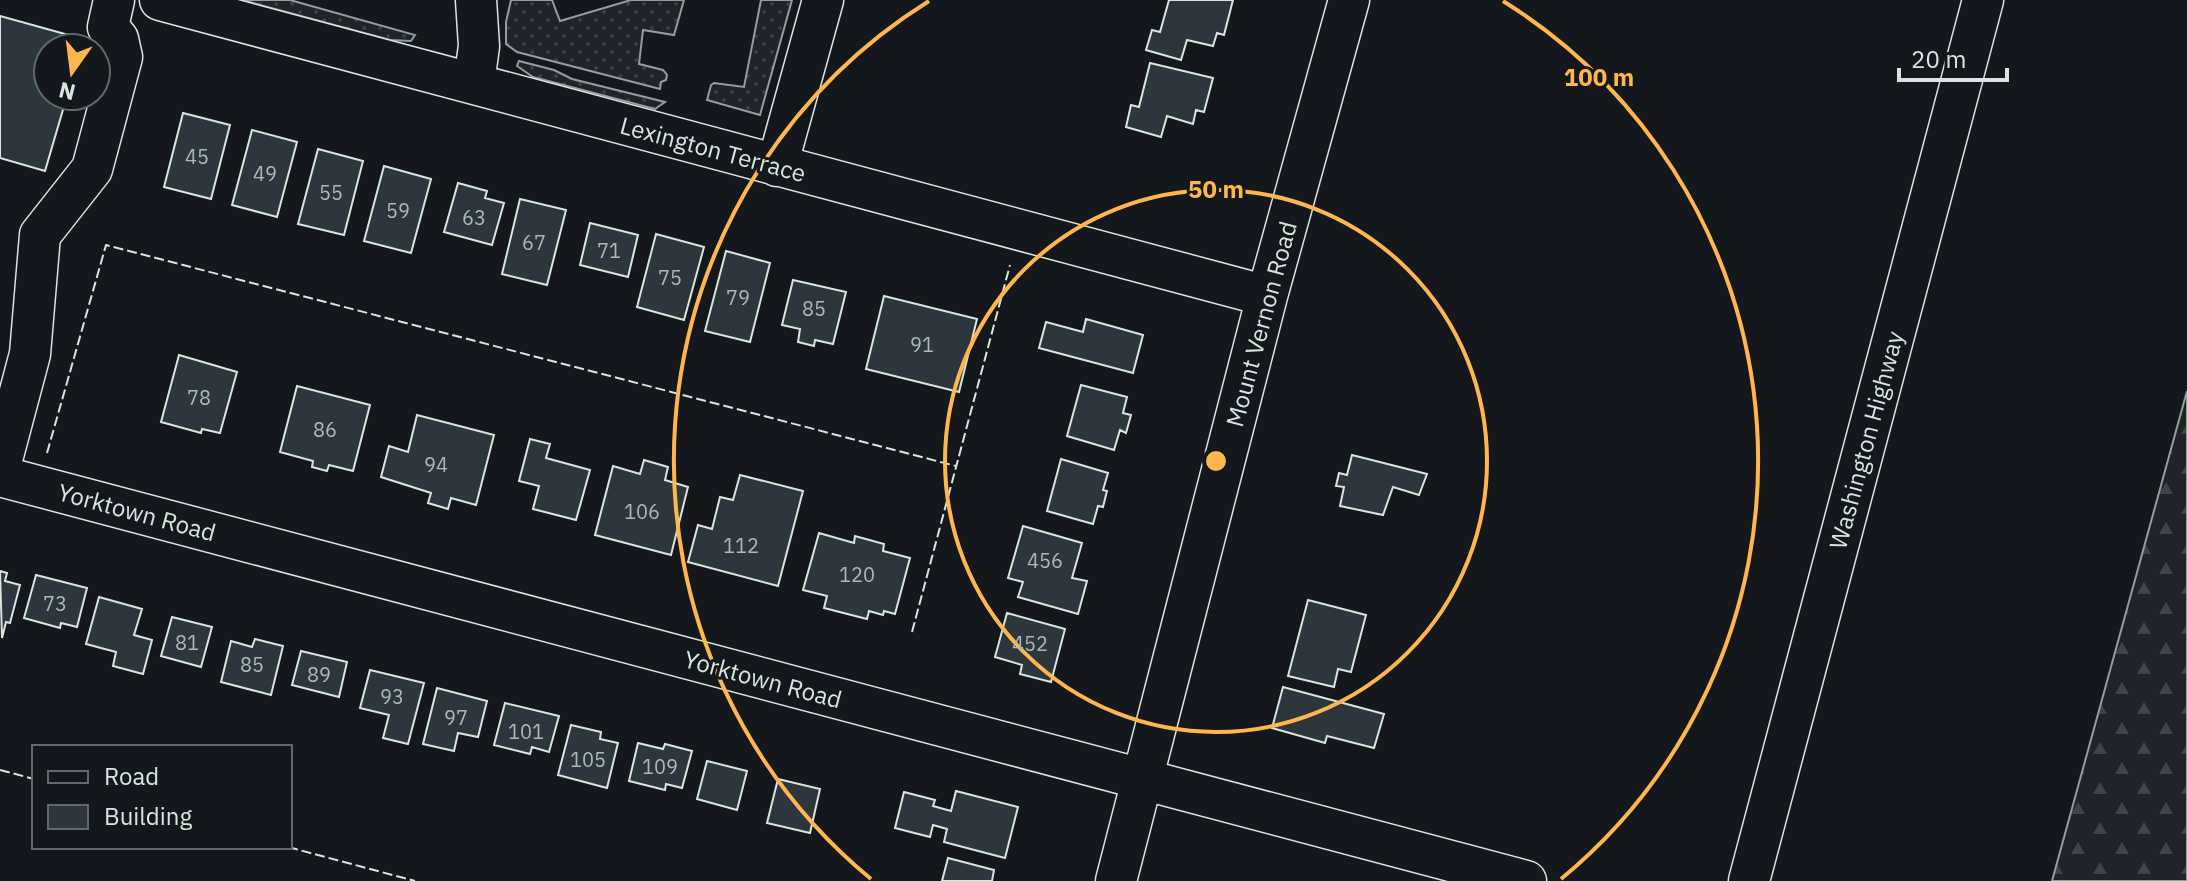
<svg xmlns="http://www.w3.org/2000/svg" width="2187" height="881" viewBox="0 0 2187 881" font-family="'IBM Plex Sans',sans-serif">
<defs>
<pattern id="grass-dots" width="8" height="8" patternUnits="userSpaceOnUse" patternTransform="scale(2)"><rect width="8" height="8" fill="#202428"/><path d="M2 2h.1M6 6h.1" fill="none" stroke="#404447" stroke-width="1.8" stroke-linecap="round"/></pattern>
<pattern id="forest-firs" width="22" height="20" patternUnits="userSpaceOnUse" patternTransform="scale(2)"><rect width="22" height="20" fill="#202428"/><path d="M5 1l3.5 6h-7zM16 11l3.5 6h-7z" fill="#404447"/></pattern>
</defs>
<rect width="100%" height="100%" fill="#14181c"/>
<path fill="url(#grass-dots)" stroke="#939e99" stroke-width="2" d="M242,0H290L415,35L411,41L390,40Z
M511,0H552L560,21L631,0H684L674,35L643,30L639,64L663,70L667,75L666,80L661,82L660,89L517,52L506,44V22Z
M761,0H792L760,115L707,100L711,85L714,83L744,87Z
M519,61L554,70L572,79L665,102L655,109L533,77L517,66Z"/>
<path fill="url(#forest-firs)" stroke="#939e99" stroke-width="2" d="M2187,391V881H2052Z"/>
<path fill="#2c363c" stroke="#d8e6dc" stroke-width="2" d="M1169,0H1233L1224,35L1217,33L1213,46L1187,40L1181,60L1146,50L1152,30L1160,32Z
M0,16L83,39L81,48H48V96H67L45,171L0,158Z
M1150,63L1213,78L1204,112L1196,110L1193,124L1167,116L1161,137L1126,127L1131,105L1139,107Z
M183,113L230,125L211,199L164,187Z
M252,130L297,142L277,217L232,205Z
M318,149L363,161L344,235L298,224Z
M384,166L431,179L411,253L364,241Z
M458,183L487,191L485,198L504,203L492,245L444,232Z
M520,199L566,210L547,285L502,274Z
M590,223L638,235L628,277L580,265Z
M656,234L704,247L684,320L637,307Z
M726,251L770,263L750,342L705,331Z
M793,280L846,292L833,344L815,340L814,346L798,342L800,329L782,325Z
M884,296L977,319L959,392L866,369Z
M1086,319L1143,335L1133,373L1039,348L1046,322L1083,332Z
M179,355L237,372L220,433L202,429L201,433L161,422Z
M1081,385L1127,397L1123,413L1131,415L1126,433L1120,430L1114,450L1067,436Z
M297,386L370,405L353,471L329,465L327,471L312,467L313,461L280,452Z
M417,415L494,435L476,505L451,498L448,509L428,503L431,493L381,477L389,446L408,452Z
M530,439L550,444L546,458L590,470L576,520L533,509L539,486L519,481Z
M1352,455L1427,474L1419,495L1393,487L1383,515L1340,506L1344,487L1336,486L1339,473L1347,475Z
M1061,459L1108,473L1103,490L1107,491L1103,507L1098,506L1093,524L1047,511Z
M644,460L668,467L665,480L688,487L671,555L595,535L613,466L640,474Z
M740,475L803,491L778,586L688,562L698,525L712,529L720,497L733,500Z
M1023,526L1082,543L1072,578L1087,581L1078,614L1018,597L1023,582L1008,578Z
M819,533L854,543L855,536L884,544L883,551L910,558L895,614L884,611L883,615L869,611L867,619L824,608L827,596L803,590Z
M0,571L7,573L5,581L20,585L10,623L6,622L2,638Z
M36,575L87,588L77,627L61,623L60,628L24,618Z
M99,597L142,609L134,635L152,640L143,674L113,666L116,652L86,644Z
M1308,600L1366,615L1351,672L1338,669L1334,687L1288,676Z
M1007,613L1065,629L1051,682L1020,674L1022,665L995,657Z
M172,617L212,627L201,667L161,656Z
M255,639L283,646L271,695L221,682L231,641L252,647Z
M301,651L347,662L339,697L292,685Z
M370,670L424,683L408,744L383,738L389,715L360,708Z
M1283,687L1384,714L1374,748L1327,736L1325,743L1272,728Z
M437,688L487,701L478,737L458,733L454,751L423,744Z
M505,703L559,716L549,752L532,747L530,754L494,745Z
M571,725L601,732L600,739L618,743L607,788L558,775Z
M638,743L663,749L665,744L692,751L682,788L666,784L665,790L629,781Z
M707,761L747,771L737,810L697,799Z
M778,779L820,789L810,833L767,823Z
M956,791L1018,807L1005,858L944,842L947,829L933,825L930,837L895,828L904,792L935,800L933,806L951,811Z
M948,858L994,870L992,881H942Z"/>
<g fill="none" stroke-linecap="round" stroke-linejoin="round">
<g stroke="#d8e6dc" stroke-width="43">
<path id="minor" d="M160,0L1267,296
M474,83L479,46L476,0
M777,166L823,0
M0,467L30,354L40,235L92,169L122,57L118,39L108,27L114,0
M0,476L1526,881
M1116,881L1267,296L1349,0
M1749,881L1983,0"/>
</g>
<use href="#minor" stroke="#14181c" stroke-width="40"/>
<path stroke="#d8e6dc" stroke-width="2" stroke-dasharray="10 4" stroke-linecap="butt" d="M47,453L106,245L956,466
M912,632L1010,265
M0,770L34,779
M288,847L415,881"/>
</g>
<g fill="none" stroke="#ffb74d" stroke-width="4">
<circle cx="1216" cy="461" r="271"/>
<path d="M871 879A542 542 0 0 1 929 1M1503 1A542 542 0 0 1 1561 879"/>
</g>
<g text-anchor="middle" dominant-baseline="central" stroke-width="6" stroke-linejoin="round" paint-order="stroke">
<g font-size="20" fill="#adbab4">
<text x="197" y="156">45</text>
<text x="265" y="173">49</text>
<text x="331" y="192">55</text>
<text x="398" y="210">59</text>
<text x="474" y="217">63</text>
<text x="534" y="242">67</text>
<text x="609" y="250">71</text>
<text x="670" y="277">75</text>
<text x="738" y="297">79</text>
<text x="814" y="308">85</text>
<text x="922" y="344">91</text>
<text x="199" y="397">78</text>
<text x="325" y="429">86</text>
<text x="436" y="464">94</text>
<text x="642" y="511">106</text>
<text x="741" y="545">112</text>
<text x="1045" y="560">456</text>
<text x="857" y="574">120</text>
<text x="55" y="603">73</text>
<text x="187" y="642">81</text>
<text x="1030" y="643">452</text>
<text x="252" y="664">85</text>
<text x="319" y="674">89</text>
<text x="392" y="696">93</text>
<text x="456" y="717">97</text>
<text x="526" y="731">101</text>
<text x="588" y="759">105</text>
<text x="660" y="766">109</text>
</g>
<g font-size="24" fill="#d8e6dc" stroke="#14181c">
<text transform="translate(713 149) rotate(15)">Lexington Terrace</text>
<text transform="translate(1261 324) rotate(-75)">Mount Vernon Road</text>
<text transform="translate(1866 440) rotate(-75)">Washington Highway</text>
<text transform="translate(137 512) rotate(15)">Yorktown Road</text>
<text transform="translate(763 679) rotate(15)">Yorktown Road</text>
</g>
</g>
<circle cx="1216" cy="461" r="12" fill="#ffb74d" stroke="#14181c" stroke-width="4"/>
<g font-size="24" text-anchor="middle" font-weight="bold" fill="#ffb74d" stroke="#14181c" stroke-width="6" stroke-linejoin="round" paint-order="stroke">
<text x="1599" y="86">100 m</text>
<text x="1216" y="198">50 m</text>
</g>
<rect x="32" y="745" width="260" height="104" fill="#14181c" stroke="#626a69" stroke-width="2"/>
<rect x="48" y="771" width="40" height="12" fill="#14181c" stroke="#626a69" stroke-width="2"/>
<text x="104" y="785" font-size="24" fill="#d8e6dc">Road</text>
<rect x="48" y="805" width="40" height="24" fill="#2c363c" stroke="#626a69" stroke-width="2"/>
<text x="104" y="825" font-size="24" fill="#d8e6dc">Building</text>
<g transform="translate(72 72) rotate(194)"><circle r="38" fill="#14181c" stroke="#626a69" stroke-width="2"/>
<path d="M0-6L14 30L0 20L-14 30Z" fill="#ffb74d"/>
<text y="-12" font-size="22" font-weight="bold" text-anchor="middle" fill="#d8e6dc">N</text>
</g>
<path d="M1899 68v12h108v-12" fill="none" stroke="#d8e6dc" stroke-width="4"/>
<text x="1911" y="68" font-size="24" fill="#d8e6dc" stroke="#14181c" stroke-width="6" paint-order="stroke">20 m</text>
</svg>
